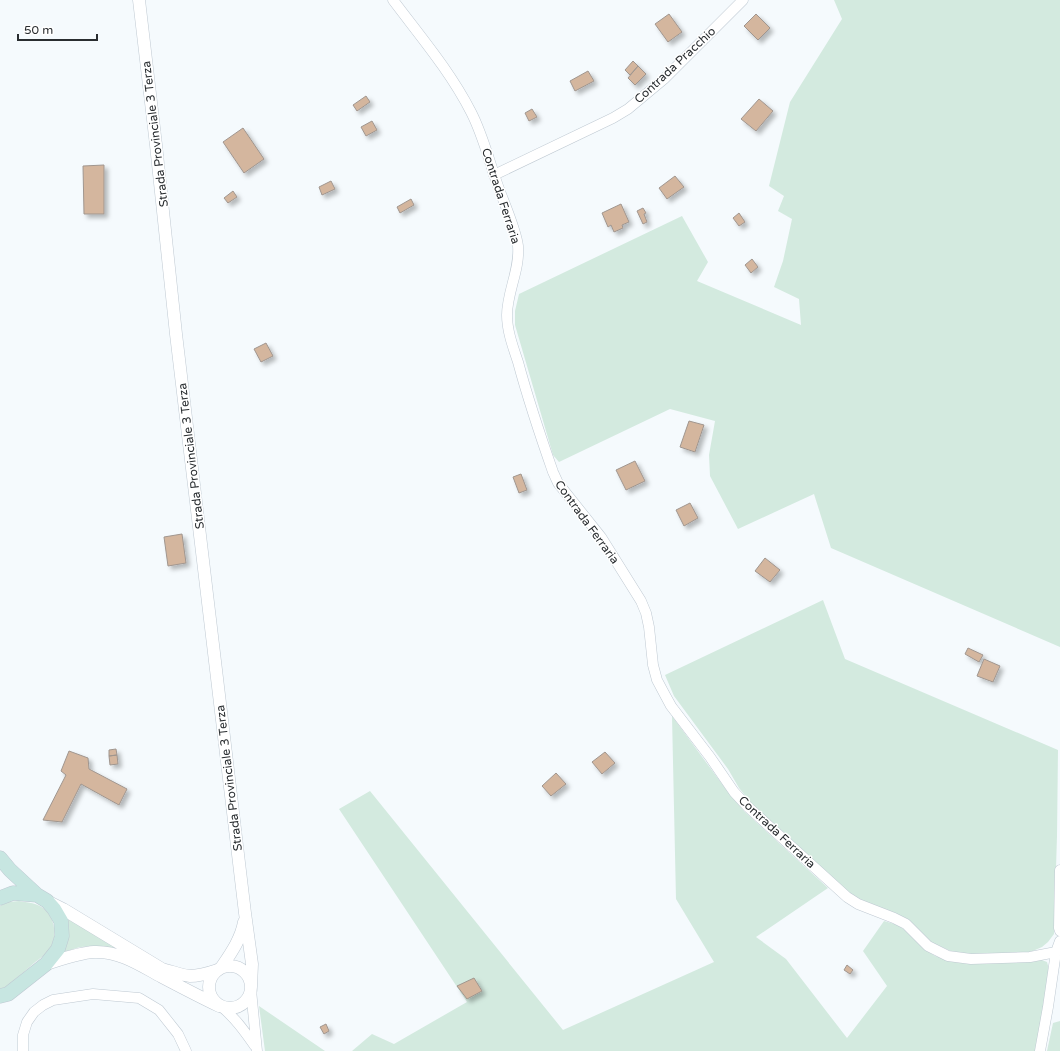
<svg xmlns="http://www.w3.org/2000/svg" width="1060" height="1051" viewBox="0 0 1060 1051" font-family="'Varela Round',sans-serif">
<defs>
<filter id="shadow"><feDropShadow dx="3.5" dy="3.5" stdDeviation="2" flood-color="#0004"/></filter>
</defs>
<rect width="100%" height="100%" fill="#f5fafd"/>
<path fill="#d3eadf" d="M834,0H1060V647L831,548L814,494L738,529L710,476L709,455L715,421L670,409L559,462L553,455L515,325V311L519,294L682,216L708,262L697,281L801,325L799,299L774,287L783,261L792,219L778,211L784,196L769,186L790,102L842,19Z
M823,600L845,659L1058,750L1057,836L1054,934L1048,942L1042,947L1026,954H971L953,952L944,948L931,942L850,894L752,804L739,788L728,769L674,696L665,675Z
M672,716L728,792L744,811L828,888L756,937L786,959L847,1038L887,986L863,951L884,921L898,925L906,931L924,949L935,956L946,959H1039L1047,962L1049,969L1036,1051H352L372,1034L394,1044L467,1002L339,809L370,791L563,1030L714,962L676,899Z
M19,901C25,902 34,903 40,906C54,914 58,933 51,947C47,954 39,959 33,964C24,972 14,980 5,988L0,989V906L8,902Z
M66,916L121,950L97,946L80,947L64,952L68,940Z
M259,1006L325,1051H265Z
M1060,1021V1051H1047L1053,1023Z"/>
<path fill="#d4b69e" stroke="#a0968f" filter="url(#shadow)" d="M669,14L682,32L668,42L655,24Z
M756,14L770,28L758,40L744,26Z
M633,61L638,66L630,75L625,70Z
M638,66L646,74L635,85L628,78Z
M588,71L594,81L575,91L570,81Z
M366,96L370,102L357,111L353,105Z
M759,99L773,111L756,131L741,119Z
M532,109L537,117L529,121L525,113Z
M372,121L377,130L366,136L361,127Z
M243,128L264,159L244,173L223,142Z
M104,165V214H84L83,166Z
M675,176L684,187L667,199L659,188Z
M331,181L335,189L322,195L319,187Z
M233,191L237,197L228,203L224,198Z
M411,199L414,205L400,213L397,207Z
M621,204L629,222L622,225L623,228L614,232L611,225L608,227L602,213Z
M643,208L646,213L644,214L647,222L643,224L637,211Z
M739,213L745,222L739,226L733,218Z
M752,259L758,267L751,273L745,265Z
M266,343L273,356L261,362L254,349Z
M689,421L704,425L695,452L680,447Z
M635,461L645,481L626,490L616,470Z
M521,474L527,490L519,493L513,477Z
M690,503L698,518L684,526L676,510Z
M182,534L186,563L168,566L164,537Z
M765,558L780,570L770,582L755,571Z
M968,648L983,655L979,662L965,654Z
M984,659L1000,666L993,682L977,676Z
M116,749L117,755L109,756V750Z
M69,751L88,758L89,769L127,789L119,805L81,784L62,822L43,820L66,775L61,771Z
M605,752L615,763L602,774L592,762Z
M117,755L118,764L110,765L109,756Z
M556,773L566,784L551,796L542,786Z
M847,965L853,970L850,974L844,970Z
M474,978L482,991L467,999L457,986Z
M326,1024L329,1031L324,1034L320,1027Z"/>
<g fill="none" stroke-linecap="round" stroke-linejoin="round">
<g stroke="#bfc9d2" stroke-width="11">
<path id="minor" d="M393,0C420,36 450,71 471,112C483,135 489,161 498,186C504,203 516,229 518,246C520,270 507,292 507,315C507,331 513,347 518,362C528,399 540,435 553,472L558,483L601,537L641,601L646,613L649,627L653,665L657,680L665,695L671,706L710,757L734,792L748,807L847,897L858,904L894,918L906,924L928,946L948,956L971,959L1030,957L1056,952
M494,175L613,118L628,109L664,79L743,0
M1060,870L1059,928L1060,931
M251,990L257,1051
M222,1007C236,1019 245,1032 255,1046
M23,1051V1035L27,1022L34,1012L43,1005L53,1000L93,994L139,998L159,1010L178,1034L186,1051
M1040,1051L1048,1007L1056,952L1060,941"/>
</g>
<g stroke="#bfc9d2" stroke-width="13">
<path id="tertiary" d="M139,0L156,145L176,334L245,913L252,964L251,987
M47,901L63,909L162,969C171,971 180,975 190,976C199,976 209,973 218,970
M46,964C62,959 78,953 94,952C120,951 140,965 162,977C181,987 200,997 219,1006
M209 987a21 21 0 1 1 42 0a21 21 0 1 1-42 0Z
M221,968C231,953 241,939 244,922"/>
</g>
<g stroke="#bfc9d2" stroke-width="15">
<path id="secondary" d="M0,858L10,870L37,895
M0,898L13,893L37,895L47,901L54,909L61,921L62,936L58,949L46,964L8,994L0,996"/>
</g>
<use href="#minor" stroke="#fff" stroke-width="10"/>
<use href="#tertiary" stroke="#fff" stroke-width="12"/>
<use href="#secondary" stroke="#c7e6e1" stroke-width="14"/>
</g>
<g text-anchor="middle" dominant-baseline="central" stroke-width="3" stroke-linejoin="round" paint-order="stroke">
<g font-size="12" fill="#292d30" stroke="#fff">
<text transform="translate(675 65) rotate(-43)">Contrada Pracchio</text>
<text transform="translate(155 134) rotate(-97)">Strada Provinciale 3 Terza</text>
<text transform="translate(501 196) rotate(72)">Contrada Ferraria</text>
<text transform="translate(191 456) rotate(-97)">Strada Provinciale 3 Terza</text>
<text transform="translate(587 522) rotate(54)">Contrada Ferraria</text>
<text transform="translate(229 778) rotate(-97)">Strada Provinciale 3 Terza</text>
<text transform="translate(777 832) rotate(43)">Contrada Ferraria</text>
</g>
</g>
<path d="M18 34v6h79v-6" fill="none" stroke="#292d30" stroke-width="2"/>
<text x="24" y="34" font-size="12" fill="#292d30" stroke="#ffffff" stroke-width="3" paint-order="stroke">50 m</text>
</svg>
